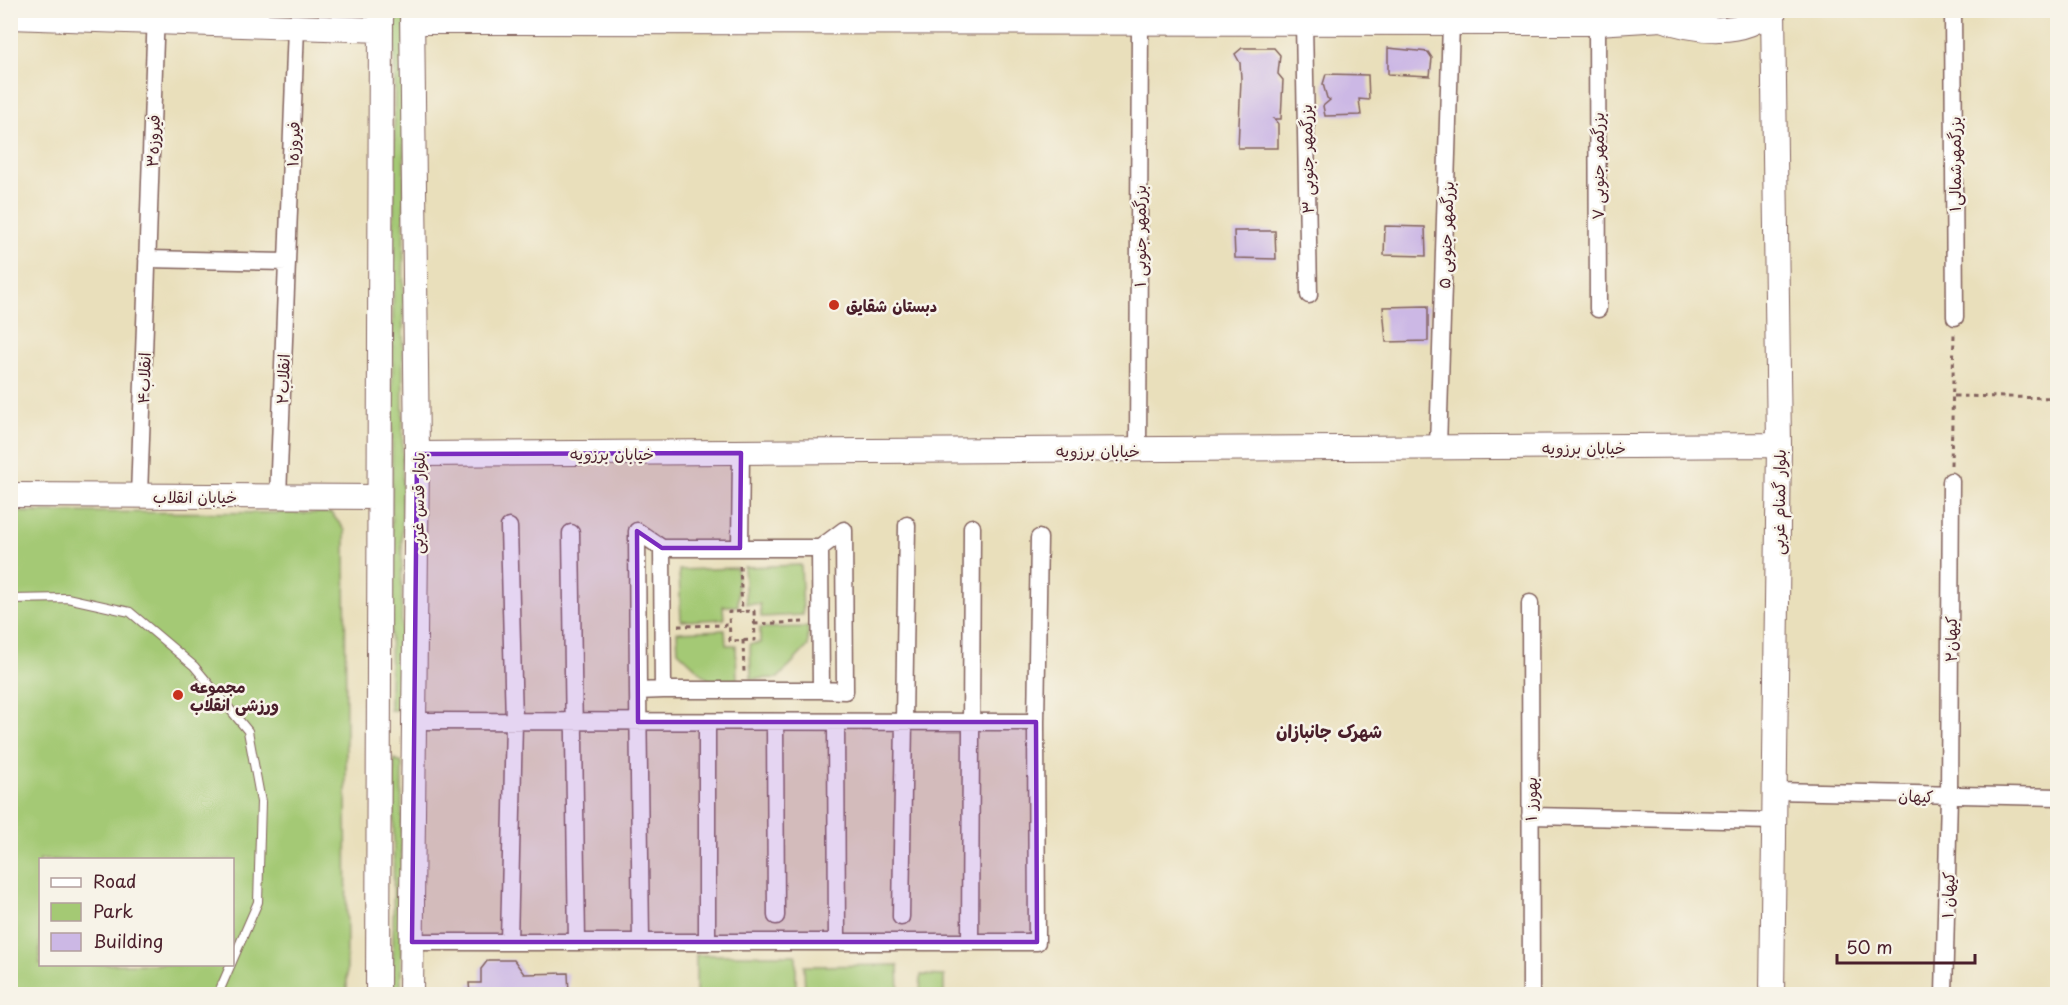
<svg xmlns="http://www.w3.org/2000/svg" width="2068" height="1005" viewBox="0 0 2068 1005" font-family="'Playpen Sans','Playpen Sans Arabic',sans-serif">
<rect width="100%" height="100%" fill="#f7f3e8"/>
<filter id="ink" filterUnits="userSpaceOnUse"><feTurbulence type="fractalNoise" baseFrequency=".0167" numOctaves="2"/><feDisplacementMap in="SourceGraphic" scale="12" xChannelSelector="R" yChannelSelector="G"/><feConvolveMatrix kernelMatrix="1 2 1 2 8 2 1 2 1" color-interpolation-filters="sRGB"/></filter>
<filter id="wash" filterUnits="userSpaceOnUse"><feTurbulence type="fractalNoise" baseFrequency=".008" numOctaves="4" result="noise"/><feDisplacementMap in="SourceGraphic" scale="24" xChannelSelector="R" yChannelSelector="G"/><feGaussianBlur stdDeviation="1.35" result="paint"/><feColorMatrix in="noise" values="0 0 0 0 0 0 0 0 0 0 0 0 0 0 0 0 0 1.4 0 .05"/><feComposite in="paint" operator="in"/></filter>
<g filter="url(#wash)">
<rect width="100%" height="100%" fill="#e9dfbb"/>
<path fill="#a4c974" stroke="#777450" stroke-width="1.5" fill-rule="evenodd" d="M405,10L401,710H390L395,11Z
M1675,11H1709V17L1695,18Z
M11,512L331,513L345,530L347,994H11ZM40,860H232V964H40Z
M801,565L803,615L761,617L760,604H746L744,567Z
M737,568L738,606H723L724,619L681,621L679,570Z
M808,627V646L778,678L751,679L750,644L760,643V628Z
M725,630L726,645H736L737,681L711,682L678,651L677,632Z
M394,759L402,763L401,994H393Z
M696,955H796V994H696Z
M898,965L899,994H805L804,966Z
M921,975L944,976V994H920Z"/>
<g id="blocks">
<path fill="#ccb8e5" d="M1242,48H1274L1280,55L1278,74L1283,80L1281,119H1274L1278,124V148H1238L1241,79L1240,63L1235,54Z
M1388,48L1428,52L1432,58L1430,76L1388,74Z
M1326,74L1368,75L1369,100L1359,99L1361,115L1325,116L1323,106L1330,100L1327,98L1323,84Z
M1385,226L1425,227L1426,256L1384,255Z
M1234,231H1275L1276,259L1235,258Z
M1428,306V341L1386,342L1383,307Z
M488,960H514L524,974L568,973L569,994H470L469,983H481V969Z"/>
</g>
</g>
<g filter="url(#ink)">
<use href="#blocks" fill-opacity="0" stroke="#82625d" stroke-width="1.5"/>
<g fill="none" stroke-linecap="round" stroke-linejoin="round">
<g stroke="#82625d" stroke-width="10">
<path id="lane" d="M10,599L67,598L130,612L194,666L248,731L261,802L258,902L218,994"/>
</g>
<g stroke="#82625d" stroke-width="19">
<path id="street" d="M1953,10L1955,317
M1304,23L1309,295
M1597,23L1598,309
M147,259L287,262
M1438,448L1451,23
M1138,450L1140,23
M139,496L156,11
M278,497L296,27
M509,527L514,722L509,942
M571,533L577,942
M740,548H820L821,690H663L662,548H740L741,453
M820,548L844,530L845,691L821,690
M1530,603L1531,994
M638,691L637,531L662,548
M707,722V942
M775,722L776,916
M836,722L837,942
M1036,722L1039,538
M1774,791L2058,797
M1530,816L1774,821
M901,917L907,525
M412,942H1037L1036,722L414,721
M641,942L638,691L663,690
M970,942L972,527
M1944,994L1949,796L1951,481"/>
</g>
<g stroke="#82625d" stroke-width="26">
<path id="secondary" d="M1659,10L1662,19C1693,31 1746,37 1770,10
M10,17L381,30
M412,22L1597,23L1662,19
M417,454L1779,445
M10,495L379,497
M378,994L381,10
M411,994L417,454L412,10
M1772,994L1779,445L1773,10"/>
</g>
<path stroke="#82625d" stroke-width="3" stroke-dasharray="4.5 4.5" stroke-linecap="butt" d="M1954,396L2058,398
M1951,465L1954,334
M740,566L742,612
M754,611L755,640L730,641L729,612Z
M754,624L803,622
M678,626L730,625
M743,640L744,674"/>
<use href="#lane" stroke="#fff" stroke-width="8"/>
<use href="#street" stroke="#fff" stroke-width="16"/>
<use href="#secondary" stroke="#fff" stroke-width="24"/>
</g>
</g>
<path fill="#7b2cbf" fill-opacity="0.2" stroke="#7b2cbf" stroke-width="4.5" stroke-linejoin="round" d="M741,453L740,548H662L637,531L638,722H1036L1037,942H412L417,454Z"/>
<g fill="#c8321e" stroke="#f7f3e8" stroke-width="2">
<circle cx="834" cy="305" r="6"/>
<circle cx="178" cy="695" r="6"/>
</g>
<g text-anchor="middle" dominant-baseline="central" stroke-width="5" stroke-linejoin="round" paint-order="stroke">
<g font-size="16" fill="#4a1f2b" stroke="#f7f3e8">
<text transform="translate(152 141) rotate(-88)">فیروزه۳</text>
<text transform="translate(292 144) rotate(-88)">فیروزه۱</text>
<text transform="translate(1306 159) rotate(-91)">بزرگمهر جنوبی ۳</text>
<text transform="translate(1954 164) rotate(-90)">بزرگمهرشمالی۱</text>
<text transform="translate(1597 166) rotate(-90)">بزرگمهر جنوبی ۷</text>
<text transform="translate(1445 235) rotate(-88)">بزرگمهر جنوبی ۵</text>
<text transform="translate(1139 236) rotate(-90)">بزرگمهر جنوبی ۱</text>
<text transform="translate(143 378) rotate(-88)">انقلاب۴</text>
<text transform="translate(282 379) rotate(-88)">انقلاب۲</text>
<text x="1584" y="447">خیابان برزویه</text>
<text x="1098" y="450">خیابان برزویه</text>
<text x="612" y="453">خیابان برزویه</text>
<text x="195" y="496">خیابان انقلاب</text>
<text transform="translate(1778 502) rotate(-89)">بلوار گمنام غربی</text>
<text transform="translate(417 503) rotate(-89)">بلوار قدس غربی</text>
<text transform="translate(1950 639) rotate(-90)">کیهان۲</text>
<text transform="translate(1916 795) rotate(2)">کیهان</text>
<text transform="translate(1530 799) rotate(-90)">بهورز ۱</text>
<text transform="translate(1947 895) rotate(-88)">کیهان ۱</text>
</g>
<g font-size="16" font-weight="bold" fill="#4a1f2b" stroke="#f7f3e8" text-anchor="start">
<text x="846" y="305">دبستان شقایق</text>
<text x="190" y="686">مجموعه<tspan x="190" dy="18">ورزشی انقلاب</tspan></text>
</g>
<g font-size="18" font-weight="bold" fill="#4a1f2b" stroke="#f7f3e8">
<text x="1329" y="730">شهرک جانبازان</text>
</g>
</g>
<rect width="2068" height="1005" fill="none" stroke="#f7f3e8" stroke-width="36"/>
<rect x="39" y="858" width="195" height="108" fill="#f7f3e8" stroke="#b29e9c" stroke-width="1.5"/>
<rect x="51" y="878" width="30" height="9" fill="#ffffff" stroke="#b29e9c" stroke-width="1.5"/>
<text x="93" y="888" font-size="18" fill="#4a1f2b">Road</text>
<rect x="51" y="903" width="30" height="18" fill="#a4c974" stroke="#b29e9c" stroke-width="1.5"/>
<text x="93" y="918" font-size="18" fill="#4a1f2b">Park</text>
<rect x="51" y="933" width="30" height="18" fill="#ccb8e5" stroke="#b29e9c" stroke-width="1.5"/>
<text x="93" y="948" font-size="18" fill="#4a1f2b">Building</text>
<path d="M1837 954v9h138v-9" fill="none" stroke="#4a1f2b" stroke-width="3"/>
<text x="1846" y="954" font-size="18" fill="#4a1f2b" stroke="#f7f3e8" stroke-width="4.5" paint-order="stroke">50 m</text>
</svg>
